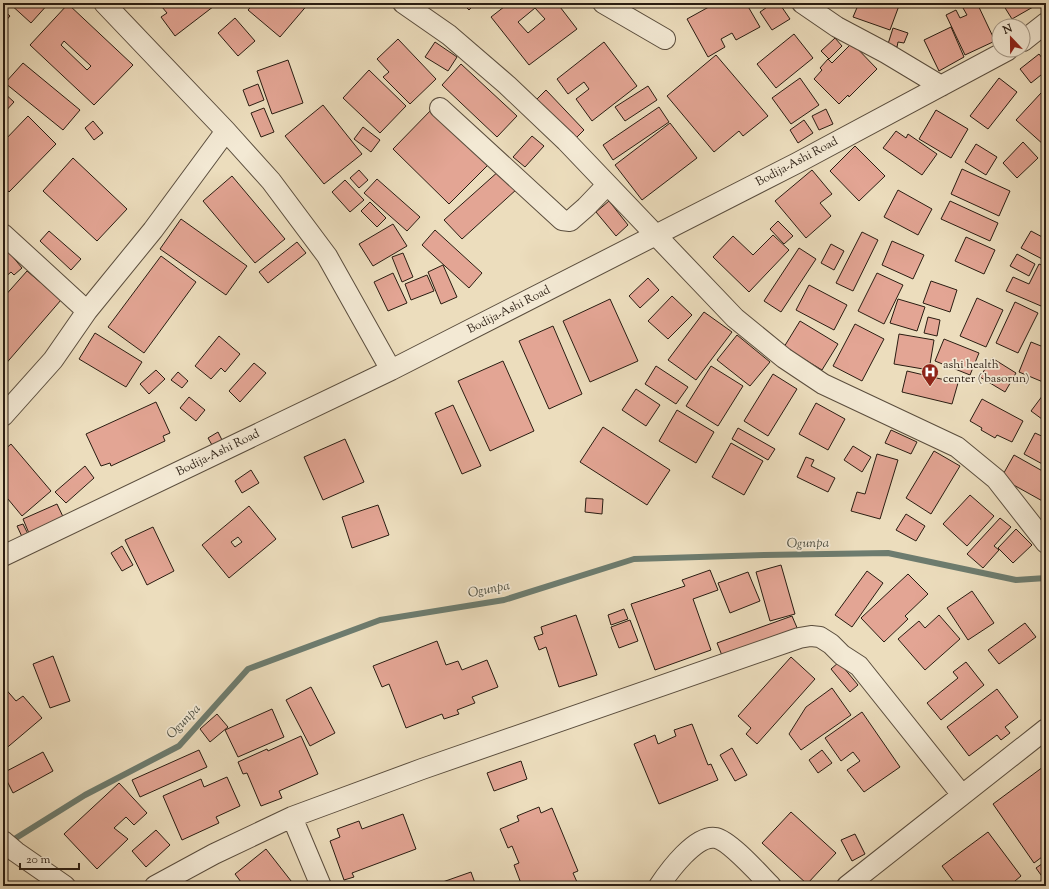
<svg xmlns="http://www.w3.org/2000/svg" width="1049" height="889" viewBox="0 0 1049 889" font-family="'Sorts Mill Goudy',serif">
<rect width="100%" height="100%" fill="#ecddbd"/>
<filter id="stains"><feTurbulence type="fractalNoise" baseFrequency=".005" numOctaves="4"/><feColorMatrix values="0 0 0 0 .2 0 0 0 0 .09 0 0 0 0 .02 0 0 0 .5 -.17"/></filter>
<radialGradient id="worn" r=".72"><stop offset=".6" stop-color="#630" stop-opacity="0"/><stop offset="1" stop-color="#630" stop-opacity=".3"/></radialGradient>
<g fill="none" stroke-linecap="round" stroke-linejoin="round">
<path stroke="#6d7c6f" stroke-width="6" d="M3,854L16,838L85,795L179,746L248,669L380,620L504,600L634,559L764,555L888,553L1016,580L1046,578"/>
</g>
<path fill="#e3a594" stroke="#2a1d12" fill-rule="evenodd" d="M9,3H49L31,23Z
M168,3H218L175,36L161,17L167,13L162,7Z
M254,3H309L280,37L248,10Z
M462,3H476L469,10Z
M509,3H557L577,29L529,65L491,17ZM535,8L545,19L528,33L518,22Z
M716,3H746L760,27L736,40L732,33L721,39L725,47L708,57L687,19Z
M773,3H779L790,19L772,30L760,12Z
M859,3H900L890,30L853,17Z
M974,3H977L995,41L965,55L946,15L956,10L960,18L967,15L963,8Z
M1002,3H1040L1012,19Z
M68,4L133,65L94,105L30,45ZM64,41L91,66L87,70L61,45Z
M3,10L10,16L3,24Z
M235,18L255,41L238,56L218,33Z
M951,27L964,57L939,71L924,40Z
M893,28L908,33L904,43L898,42L897,47L888,44Z
M794,34L813,58L776,88L757,64Z
M835,38L842,46L829,59L821,51Z
M398,39L436,79L410,104L383,77L389,72L377,59Z
M435,42L457,57L448,71L425,57Z
M604,42L637,86L592,121L576,99L589,89L584,82L568,94L557,79Z
M852,43L877,69L849,97L848,95L839,104L814,79L822,70L820,68L828,59L832,63Z
M1039,54L1046,63V71L1031,83L1020,69Z
M716,55L768,116L743,136L739,131L714,152L667,96Z
M288,60L303,103L272,114L257,71Z
M23,63L80,110L63,130L5,83Z
M461,64L517,116L497,137L442,85Z
M369,70L406,106L380,133L343,98Z
M800,78L819,105L791,124L772,98Z
M999,78L1017,92L988,129L970,116Z
M258,84L264,100L249,106L243,90Z
M648,86L657,100L625,121L615,107Z
M546,90L584,130L572,142L534,102Z
M3,92L14,102L3,114Z
M1041,93L1046,97V143L1044,145L1016,120Z
M323,105L362,154L324,184L285,136Z
M434,107L490,163L449,204L393,149Z
M659,107L669,122L613,160L603,145Z
M264,108L274,132L261,137L251,113Z
M826,109L833,124L819,130L812,116Z
M936,110L968,129L951,158L919,139Z
M28,116L56,144L9,192L3,185V142Z
M804,120L813,133L798,143L790,130Z
M93,121L103,133L94,140L85,128Z
M670,123L697,158L642,200L615,165Z
M363,127L380,140L371,152L354,139Z
M896,131L906,138L908,134L937,154L922,175L883,148Z
M532,136L544,146L525,167L513,157Z
M1023,142L1038,158L1017,178L1003,163Z
M976,144L997,157L986,175L965,162Z
M855,146L885,176L859,201L830,171Z
M73,158L127,209L97,241L43,191Z
M962,169L1010,191L999,216L951,194Z
M359,170L368,180L359,188L350,178Z
M500,170L517,189L462,239L444,220Z
M812,170L832,194L820,203L831,216L806,238L775,201Z
M232,176L285,239L255,263L203,201Z
M377,179L420,217L407,231L364,193Z
M345,180L364,200L350,212L332,192Z
M898,190L932,209L918,235L884,217Z
M609,201L628,225L616,236L596,212Z
M950,201L998,223L990,241L941,219Z
M370,202L386,218L377,227L361,211Z
M181,219L247,266L226,295L160,249Z
M778,221L793,236L784,244L770,229Z
M393,224L407,246L373,266L359,244Z
M435,230L482,273L469,288L422,245Z
M49,231L81,259L71,270L40,241Z
M1031,231L1046,239V261L1021,248Z
M862,232L878,240L853,291L836,283Z
M773,235L789,250L749,292L713,257L733,236L753,255Z
M966,237L995,250L984,274L955,261Z
M892,241L924,255L913,279L882,265Z
M297,242L306,253L268,283L259,272Z
M831,244L844,251L834,270L821,263Z
M799,248L816,259L781,312L764,301Z
M8,251L22,268L14,275L11,272L3,279V255Z
M403,253L413,277L402,282L392,257Z
M1017,254L1035,264L1029,276L1010,266Z
M161,256L196,282L144,353L108,327Z
M1039,264L1046,267V296L1041,306L1006,291L1013,277L1029,284Z
M443,265L457,297L441,304L428,272Z
M27,271L61,300L3,367V298Z
M393,273L407,303L388,311L374,282Z
M877,273L903,285L884,324L858,311Z
M427,275L434,291L411,300L405,284Z
M648,278L659,290L640,308L629,296Z
M931,281L957,290L950,312L923,303Z
M809,285L847,305L834,330L796,310Z
M672,296L692,315L668,339L648,321Z
M977,298L1003,310L986,347L960,336Z
M610,299L638,361L590,382L563,321Z
M898,299L925,307L917,331L890,323Z
M1015,302L1038,313L1018,353L996,343Z
M704,312L732,332L696,380L668,360Z
M928,317L940,320L937,336L924,333Z
M800,321L838,344L822,370L784,347Z
M855,324L884,339L862,381L833,366Z
M553,326L582,394L549,409L519,341Z
M95,333L142,362L126,387L79,359Z
M899,334L934,340L929,370L894,364Z
M737,335L770,362L750,386L717,360Z
M219,336L240,354L225,372L221,368L211,379L195,366Z
M944,339L979,353L970,375L935,361Z
M1031,342L1046,348V376L1043,382L1019,372Z
M992,358L1016,373L1005,392L980,377Z
M503,361L534,431L490,451L458,381Z
M254,363L266,373L240,402L229,391Z
M656,366L688,387L676,404L645,384Z
M711,366L743,386L718,426L686,406Z
M156,370L165,379L149,394L140,384Z
M907,371L958,383L952,404L902,392Z
M178,372L188,381L182,388L171,380Z
M773,374L797,389L768,436L744,421Z
M636,389L660,405L646,426L622,410Z
M1046,391V422L1031,411Z
M189,397L205,410L196,421L180,408Z
M982,399L1023,421L1012,442L997,435L995,438L981,430L982,428L970,421Z
M156,402L170,433L163,436L165,441L111,466L110,463L101,466L86,434Z
M816,403L845,419L828,450L799,434Z
M453,405L481,466L462,474L435,413Z
M677,410L714,432L696,463L659,441Z
M603,427L670,470L647,505L580,462Z
M738,428L775,449L768,460L732,439Z
M891,430L917,442L911,454L885,443Z
M218,432L222,440L212,445L208,438Z
M1035,433L1046,438V466L1024,454Z
M345,439L364,482L323,500L304,457Z
M731,443L763,461L744,495L712,477Z
M11,444L51,491L22,516L3,493V451Z
M853,446L871,457L862,472L844,460Z
M934,451L960,466L931,514L906,498Z
M877,454L898,460L880,519L851,511L857,492L865,494Z
M1014,455L1046,473V503L1001,478Z
M806,457L814,460L811,466L835,478L828,492L797,477Z
M85,466L94,478L66,503L55,492Z
M251,470L259,483L242,493L235,481Z
M970,495L994,516L967,546L943,524Z
M586,498L603,499L602,514L585,512Z
M57,504L66,523L31,538L23,519Z
M378,505L389,535L352,548L342,517Z
M249,506L276,539L229,578L202,545ZM238,537L242,542L235,547L231,542Z
M906,514L925,526L916,541L896,530Z
M1000,518L1011,527L994,546L999,550L983,568L967,554Z
M23,524L30,538L24,541L17,526Z
M153,527L174,571L147,585L125,540Z
M1016,529L1032,545L1013,563L998,548Z
M122,546L133,565L122,571L111,553Z
M781,565L795,614L770,621L756,572Z
M710,570L718,590L693,599L711,650L655,670L631,604L685,586L682,580Z
M867,571L883,583L852,627L835,615Z
M748,572L760,601L730,613L718,583Z
M908,574L928,594L905,616L908,619L884,642L861,618Z
M972,591L994,623L968,640L947,608Z
M624,609L628,619L611,625L608,615Z
M576,615L597,675L559,687L546,647L539,650L534,637L543,634L541,627Z
M939,615L960,639L925,670L898,639L919,621L925,628Z
M792,616L798,630L723,658L717,643Z
M630,620L638,641L619,648L611,627Z
M1025,623L1036,637L999,664L988,650Z
M437,641L446,665L458,661L462,670L487,660L498,687L472,697L475,703L457,710L459,714L444,719L442,714L406,728L389,684L382,687L373,666Z
M53,656L70,701L50,708L33,664Z
M791,657L815,679L757,744L746,734L751,728L738,716Z
M839,662L858,685L850,692L831,669Z
M966,662L984,685L941,720L927,703L958,678L953,672Z
M3,686L16,701L23,696L42,718L3,751Z
M311,687L335,733L310,746L286,700Z
M832,688L851,715L801,750L789,734L806,707Z
M997,689L1018,717L1005,727L1010,733L1001,740L997,735L969,756L947,727Z
M272,709L284,737L238,757L225,730Z
M862,712L900,767L864,792L847,770L860,761L853,752L841,761L825,738Z
M217,714L228,727L210,742L200,729Z
M692,724L708,765L711,764L718,780L659,804L634,744L655,735L658,744L676,736L674,730Z
M301,736L318,774L279,791L282,798L261,806L247,773L243,774L238,762L267,749L268,751Z
M732,748L747,775L735,781L720,755Z
M199,750L207,767L140,797L132,780Z
M822,750L832,763L818,773L809,760Z
M43,752L53,771L13,793L3,773Z
M521,761L527,779L494,791L487,773Z
M1043,767L1046,770V854L1034,863L993,804Z
M227,777L240,806L216,817L219,823L182,840L163,796L201,779L204,787Z
M119,783L147,813L134,825L126,817L114,828L128,839L97,869L64,834Z
M539,807L541,813L552,808L578,871L573,873L577,882L569,886H522L514,865L519,863L512,846L508,848L500,829L519,821L517,816Z
M791,812L836,853L807,884L762,843Z
M403,814L416,849L352,873L354,877L344,880L330,841L340,837L337,829L359,821L362,829Z
M156,830L170,845L146,867L132,851Z
M988,832L1021,876L1009,886H957L942,866Z
M855,834L865,854L852,861L841,840Z
M266,849L295,886H244L235,874Z
M1046,861V882L1036,868Z
M471,872L476,886H438L437,884Z"/>
<g fill="none" stroke-linecap="round" stroke-linejoin="round">
<g stroke="#5a4d3d" stroke-width="22">
<path id="minor" d="M104,3L226,131L271,181L327,256L391,370
M403,3L449,35L507,85L566,141L735,318L784,358L823,384L957,447L996,479L1046,543
M603,3L665,39
M802,3L837,27L886,53L941,86
M1023,41L1046,23
M440,108L562,220L570,221L586,207L607,185
M3,234L87,311
M3,416L53,360L87,311L153,230L226,131
M3,556L391,370L797,163L1008,50
M292,817L321,886
M3,841L16,852L65,886
M155,886L214,854L292,817L422,769L799,638L811,636L820,637L831,644L842,655L859,666L962,795
M659,886C669,871 696,834 716,838C730,841 760,875 771,886
M847,886L1046,729"/>
</g>
<use href="#minor" stroke="#f3e9d4" stroke-width="20"/>
</g>
<defs>
<g id="hospital-pin" transform="scale(0.9)"><path d="M0 17L-7.5 6A9.5 9.5 0 1 1 7.5 6Z" fill="#8f2418" stroke="#f3e9d4"/><path d="M-5-5h3v3.5h4V-5h3V5h-3V1.5h-4V5h-3Z" fill="#fff"/></g>
</defs>
<g fill-rule="evenodd">
<use href="#hospital-pin" x="930" y="372"/>
</g>
<g text-anchor="middle" dominant-baseline="central" stroke-width="3.5" stroke-linejoin="round" paint-order="stroke">
<g font-size="12" fill="#2a1d12" stroke="#f3e9d4">
<text transform="translate(797 162) rotate(-28)">Bodija-Ashi Road</text>
<text transform="translate(509 310) rotate(-27)">Bodija-Ashi Road</text>
<text transform="translate(218 453) rotate(-26)">Bodija-Ashi Road</text>
</g>
<g font-size="12" fill="#2a1d12" stroke="#f3e9d4" text-anchor="start">
<text x="943" y="365">ashi health<tspan x="943" dy="14">center ( basorun)</tspan></text>
</g>
<g font-size="13" font-style="italic" fill="#4b4d40" stroke="#f3e9d4">
<text transform="translate(808 544) rotate(-1)">Ogunpa</text>
<text transform="translate(489 590) rotate(-11)">Ogunpa</text>
<text transform="translate(184 722) rotate(-46)">Ogunpa</text>
</g>
</g>
<rect width="1049" height="889" fill="none" stroke="#ecddbd" stroke-width="16"/>
<rect x="4" y="4" width="1041" height="881" fill="none" stroke="#2a1d12" stroke-width="2"/>
<rect x="8" y="8" width="1033" height="873" fill="none" stroke="#2a1d12"/>
<g transform="translate(1011 38) rotate(338)"><circle r="19" fill="#f3e9d4" stroke="#a39786"/>
<path d="M0-3L7 15L0 10L-7 15Z" fill="#8f2418"/>
<text y="-6" font-size="11" font-weight="bold" text-anchor="middle" fill="#2a1d12">N</text>
</g>
<path d="M20 863v6h59v-6" fill="none" stroke="#2a1d12" stroke-width="2"/>
<text x="26" y="863" font-size="12" fill="#2a1d12" stroke="#f3e9d4" stroke-width="3" paint-order="stroke">20 m</text>
<rect width="100%" height="100%" filter="url(#stains)"/>
<rect width="100%" height="100%" fill="url(#worn)"/>
</svg>
